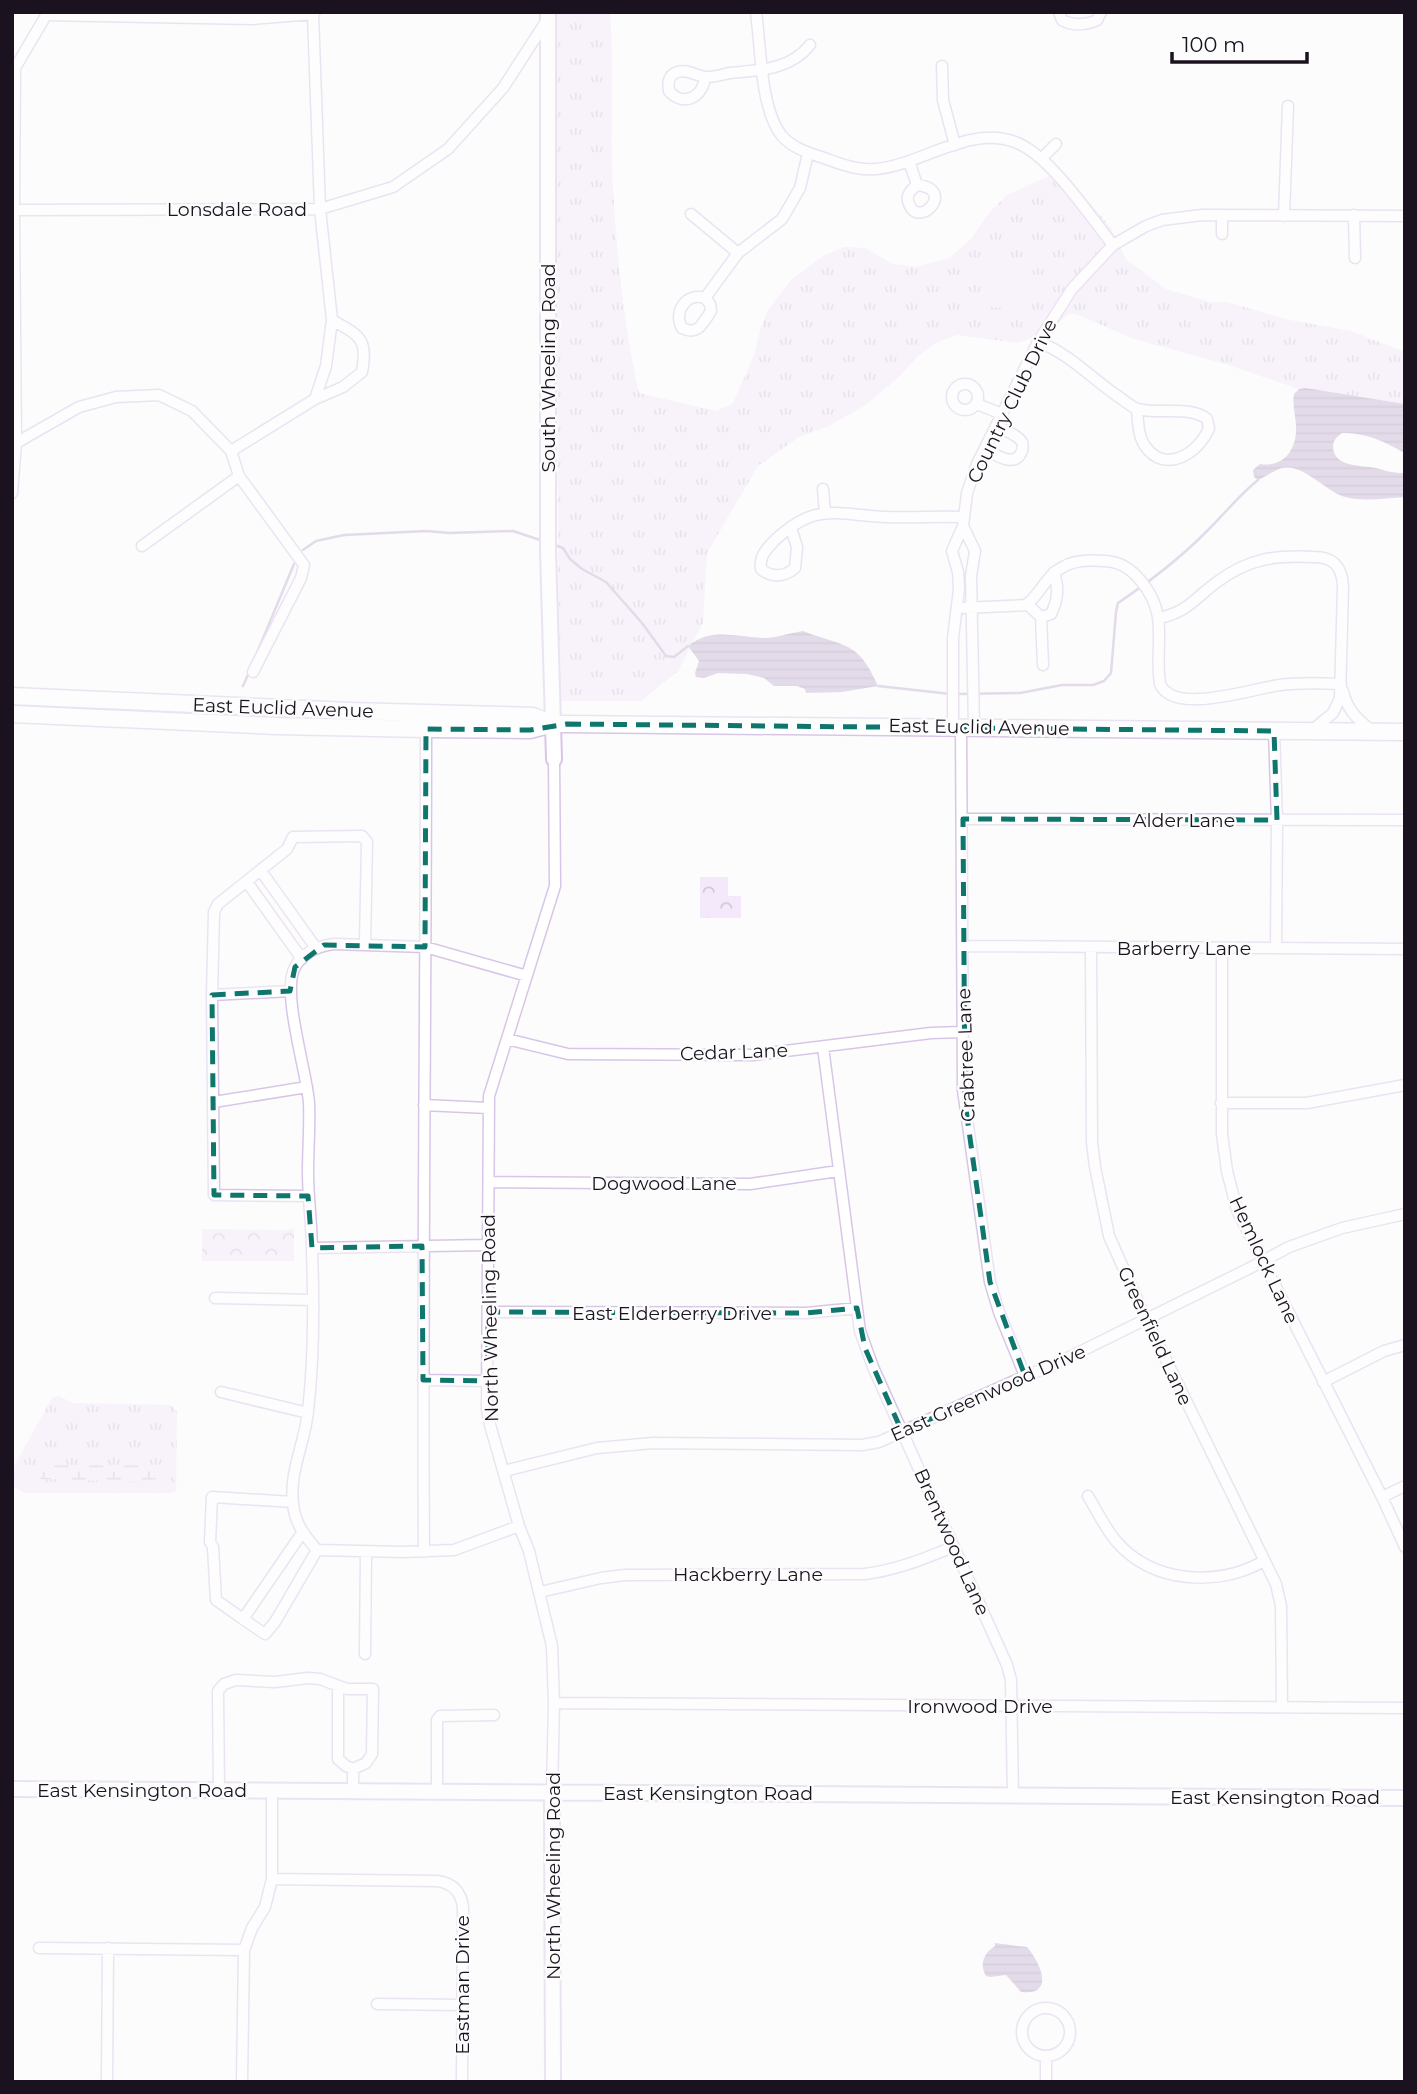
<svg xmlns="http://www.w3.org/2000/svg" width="1417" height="2094" viewBox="0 0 1417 2094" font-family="Montserrat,sans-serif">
<defs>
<pattern id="grass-tufts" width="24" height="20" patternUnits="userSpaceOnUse" patternTransform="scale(1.75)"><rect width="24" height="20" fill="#f3e9fb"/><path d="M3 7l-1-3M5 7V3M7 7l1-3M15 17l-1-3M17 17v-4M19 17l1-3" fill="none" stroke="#d0c7d7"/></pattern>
<pattern id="wetland-marsh" width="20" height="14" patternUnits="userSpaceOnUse" patternTransform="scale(1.75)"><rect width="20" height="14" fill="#f3e9fb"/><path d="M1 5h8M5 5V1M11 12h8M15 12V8" fill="none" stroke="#d0c7d7"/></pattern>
<pattern id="park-crowns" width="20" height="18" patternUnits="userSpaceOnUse" patternTransform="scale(1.75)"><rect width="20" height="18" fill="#f3e9fb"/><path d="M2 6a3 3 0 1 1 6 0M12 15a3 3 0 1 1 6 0" fill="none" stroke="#d0c7d7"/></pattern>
<pattern id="water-rules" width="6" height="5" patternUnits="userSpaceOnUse" patternTransform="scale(1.75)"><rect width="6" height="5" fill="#c6b4d4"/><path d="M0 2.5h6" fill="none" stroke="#aa9ab6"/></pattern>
</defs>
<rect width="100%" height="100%" fill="#fcfcfc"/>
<path fill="url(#grass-tufts)" d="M555,12H610C614,63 611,112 612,163C615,239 622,318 639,393L716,411L733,403L754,355L760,331L768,310L791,280L823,256L844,247L865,248L893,264L916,267L949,258L971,239L988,214L1007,195L1062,170L1111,228L1126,259L1166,289L1210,302H1227L1285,319L1351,331L1405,352V404L1306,388L1299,389L1225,364L1134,339L1076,314H1068L1048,332L1018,343L957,335L936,343L918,356L899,377L867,404L829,426L799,437L758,466L707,553L703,623L678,671L641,701H559Z
M59,1396L73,1403L172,1405L177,1412L176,1491L171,1493H25L12,1486V1470L50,1401L52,1398Z"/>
<path fill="url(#wetland-marsh)" d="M51,1465H151L160,1467L165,1475L162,1480L151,1482L40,1479L37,1471L42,1466Z"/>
<path fill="url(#park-crowns)" d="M700,877H728V896H741V918H700Z
M294,1228V1261H202V1229L287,1230Z"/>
<path fill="#f3e9fb" d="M988,258L1033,260L1031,309L986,307Z"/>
<path fill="url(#water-rules)" d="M1306,388L1405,404V453C1385,442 1365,432 1342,433C1337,437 1333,440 1333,447C1334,468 1362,465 1376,468C1386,471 1394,473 1405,473V497C1386,498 1364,502 1345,497C1325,491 1303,463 1282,468C1274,470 1266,477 1258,480L1254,477L1253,470L1260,464C1284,468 1297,449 1296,427C1296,416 1292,406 1294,394L1299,389Z
M803,631C844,647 858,640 878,686L842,692L806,693L805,689L797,686H774L764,678L747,674L718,673L704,678L696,677L695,673L699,661L688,646C711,627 736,637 764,638C777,638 789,633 803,631Z
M995,1943L1027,1947C1040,1962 1056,1996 1021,1992L1006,1975L990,1977L986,1976C979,1964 984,1953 995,1946Z"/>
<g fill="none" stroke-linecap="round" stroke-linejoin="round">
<path stroke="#c6b4d4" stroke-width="2.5" d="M552,544L563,548L570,559L582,569L606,582L642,623L666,656L674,657L688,646
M303,550L316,541L344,535L427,531L449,533L513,531L543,541
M254,660L294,564
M243,686L250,670
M878,686L951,694
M957,694L1020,693L1062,685H1093L1104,681L1111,673L1116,612L1118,603C1149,582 1178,560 1204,534C1223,516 1238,496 1258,480"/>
<g stroke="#d8c6e7" stroke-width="13">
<path id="street" d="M756,12C761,47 760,109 782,136C792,148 809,153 824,158C841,164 858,171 876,169C922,165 967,125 1015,142C1050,155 1089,215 1113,245
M1059,12L1062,20C1073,26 1086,25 1097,20L1101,12
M313,14L320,209L332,320L326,366L315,399
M46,15L252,19L313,14L315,12
M942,66L943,100L955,145
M705,78C702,98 683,107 669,91C668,86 668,79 672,75C684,65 698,78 708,77C716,77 723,74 730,73C760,70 790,70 810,45
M1042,158L1056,144
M909,161L917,185C911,190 905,195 909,204C919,230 957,189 917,185
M14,210L320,209L393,187L448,149L503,88L547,20
M691,214L738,253
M1354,215L1355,258
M1284,216L1288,106
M1222,234V215
M705,298C686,292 673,312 682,328C698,336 703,323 711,311L710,304L705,298L738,253L782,219L800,188L808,153
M1038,342C1069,353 1092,379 1119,397C1125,401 1131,407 1138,409C1159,415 1189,405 1207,419L1209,428C1199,453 1165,475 1145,446C1138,436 1138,421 1137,409
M952 397a13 13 0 1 1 26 0a13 13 0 1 1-26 0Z
M977,404L1002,414
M16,443L79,407L116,397L159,395L192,411L231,451L239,476L304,565L301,578L253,672
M985,449C994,454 1014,468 1021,453C1023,450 1023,445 1022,442C1018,435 1004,430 997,426
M231,451L315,399L343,387L362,372C368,338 360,336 332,320
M823,489L825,512
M12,493L16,443L14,210L15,68L48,12
M963,526L975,551L971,576L974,727
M791,528L797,547L795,568C785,577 771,578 761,569C759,556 766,550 774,541C816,501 836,515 886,517C912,518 937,516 963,517
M142,546L239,476
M1027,604L1041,617L1051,614C1058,600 1059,588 1054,572
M964,608L1026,605C1040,595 1046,575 1063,567C1074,560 1092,560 1105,561C1121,562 1131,569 1141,581C1170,616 1154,644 1160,684C1174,716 1254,688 1280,685C1300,682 1321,683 1341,684
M1041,617L1043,665
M1159,618C1188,612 1195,598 1217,582C1249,558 1276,555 1314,557C1334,557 1342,567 1343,586L1340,698L1333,713L1311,731
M1343,691C1347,710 1357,719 1372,731
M953,726V638L959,589L958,572L952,551L963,526L967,493L977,464L1038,342L1072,289L1113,245L1146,226L1162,220L1202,215L1405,216
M961,726L963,1090L990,1282L999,1312L1025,1376
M1274,731L1277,820L1276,948
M963,819L1405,820
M261,871L316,948
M247,882L302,959
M963,946L1405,949
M1091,948L1092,1142L1095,1167L1109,1236L1146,1319L1276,1584L1281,1606L1282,1707
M1222,949V1134L1227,1171L1237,1210L1382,1497L1405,1547
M212,995L291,991
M507,1039L568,1054L753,1055L931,1033L962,1032
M823,1047L857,1308L860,1331L873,1367L1007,1665L1011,1680L1013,1795
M214,1102L307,1087
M1221,1103H1307L1405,1085
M424,1105L488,1108
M489,1182L750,1184L838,1171
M308,1196L214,1195L212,995L214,912L218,904L287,849L293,837L362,836L367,842L365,944
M312,1248L487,1245
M215,1298L313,1300
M488,1312L806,1313L857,1308
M423,1380L488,1381
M1323,1382L1384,1351L1405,1345
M221,1392L308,1413
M504,1471L597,1448L653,1443L862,1445L879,1442L1025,1376L1049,1367L1250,1268L1289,1247L1342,1228L1405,1214
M1088,1496C1097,1511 1105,1528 1116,1541C1153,1584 1218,1587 1264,1561
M1382,1497L1405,1486
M293,1502L212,1497L210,1542L213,1547L216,1600L243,1619L302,1533
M519,1526L454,1550L402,1552L317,1550C305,1536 295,1524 293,1504C289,1471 305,1443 308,1411C314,1359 314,1304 312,1252C312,1225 308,1199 308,1172C308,1149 310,1126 309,1103C307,1072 281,992 295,967C303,952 319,946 334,944L425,947L527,976
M424,1552C422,1278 426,1004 426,729
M540,1592L601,1578L625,1575L865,1574C897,1570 923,1559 953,1547
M243,1619L265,1634L275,1622L317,1550
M365,1654L366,1552
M554,1703L1405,1708
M353,1769V1792
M219,1791L218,1691L224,1684L236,1680L275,1682L308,1678L320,1679L347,1689H373L372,1754L366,1763L353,1769L346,1766L338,1759V1687
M552,1792L554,1703L552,1646L529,1551L519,1526L490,1425L487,1409L489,1096L555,886L554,759
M437,1793V1720L440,1716L494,1715
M272,1879L437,1881C453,1883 461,1892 463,1907L462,2082
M39,1948L244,1950
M377,2004L462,2005
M1022 2032a24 24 0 1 1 48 0a24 24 0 1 1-48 0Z
M1046,2056V2082
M107,2082L108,1948
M242,2082L244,1950L252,1928L265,1907L272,1879V1791"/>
</g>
<g stroke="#d8c6e7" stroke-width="18">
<path id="secondary" d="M548,12V550L554,759
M12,1789L1405,1798
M552,1792L553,2082"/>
</g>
<g stroke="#d8c6e7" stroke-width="19">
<path id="primary" d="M12,696L350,711L533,716L553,724
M12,714L277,726L426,729L530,730L553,724H567L1405,732"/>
</g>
<use href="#street" stroke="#fff" stroke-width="10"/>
<use href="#secondary" stroke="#fff" stroke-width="14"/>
<use href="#primary" stroke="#fff" stroke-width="16"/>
</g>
<path d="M0 0H1417V2094H0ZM567,724L1274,731L1277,820L963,819L965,1102L990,1282L1025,1376L902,1432L865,1348L857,1308L806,1313L488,1312V1381L423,1380L422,1246L312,1248L308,1196L214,1195L212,995L290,991L295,967L324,945L425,947L426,729L530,730Z" fill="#fcfcfc" fill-opacity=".55" fill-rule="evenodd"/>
<path fill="none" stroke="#0f766e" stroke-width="5" stroke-dasharray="14 9" stroke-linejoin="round" d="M567,724L1274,731L1277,820L963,819L965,1102L990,1282L1025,1376L902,1432L865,1348L857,1308L806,1313L488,1312V1381L423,1380L422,1246L312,1248L308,1196L214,1195L212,995L290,991L295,967L324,945L425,947L426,729L530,730Z"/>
<g text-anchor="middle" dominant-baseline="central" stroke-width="5" stroke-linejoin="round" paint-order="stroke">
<g font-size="19" fill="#1a131f" stroke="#fcfcfc">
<text x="237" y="209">Lonsdale Road</text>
<text transform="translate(548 368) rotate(-90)">South Wheeling Road</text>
<text transform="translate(1012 401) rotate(-64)">Country Club Drive</text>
<text transform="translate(283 708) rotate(2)">East Euclid Avenue</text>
<text transform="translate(979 727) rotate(1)">East Euclid Avenue</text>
<text x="1184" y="820">Alder Lane</text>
<text x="1184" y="948">Barberry Lane</text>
<text transform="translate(734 1052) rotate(-2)">Cedar Lane</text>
<text transform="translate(966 1055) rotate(-92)">Crabtree Lane</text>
<text x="664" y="1183">Dogwood Lane</text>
<text transform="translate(1264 1260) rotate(65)">Hemlock Lane</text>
<text x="672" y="1313">East Elderberry Drive</text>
<text transform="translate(490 1318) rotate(-91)">North Wheeling Road</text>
<text transform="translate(1155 1336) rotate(65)">Greenfield Lane</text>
<text transform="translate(988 1393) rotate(-24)">East Greenwood Drive</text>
<text transform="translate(952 1542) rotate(66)">Brentwood Lane</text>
<text x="748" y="1574">Hackberry Lane</text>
<text x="980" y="1706">Ironwood Drive</text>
<text x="142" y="1790">East Kensington Road</text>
<text x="708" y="1793">East Kensington Road</text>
<text x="1275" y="1797">East Kensington Road</text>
<text transform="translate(553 1876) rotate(-90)">North Wheeling Road</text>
<text transform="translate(462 1985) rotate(-90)">Eastman Drive</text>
</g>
</g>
<rect width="1417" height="2094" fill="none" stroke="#1a131f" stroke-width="28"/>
<path d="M1172 52v10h135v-10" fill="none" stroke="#1a131f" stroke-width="3.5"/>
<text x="1182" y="52" font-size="21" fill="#1a131f" stroke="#fcfcfc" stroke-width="5" paint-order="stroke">100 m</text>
</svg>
